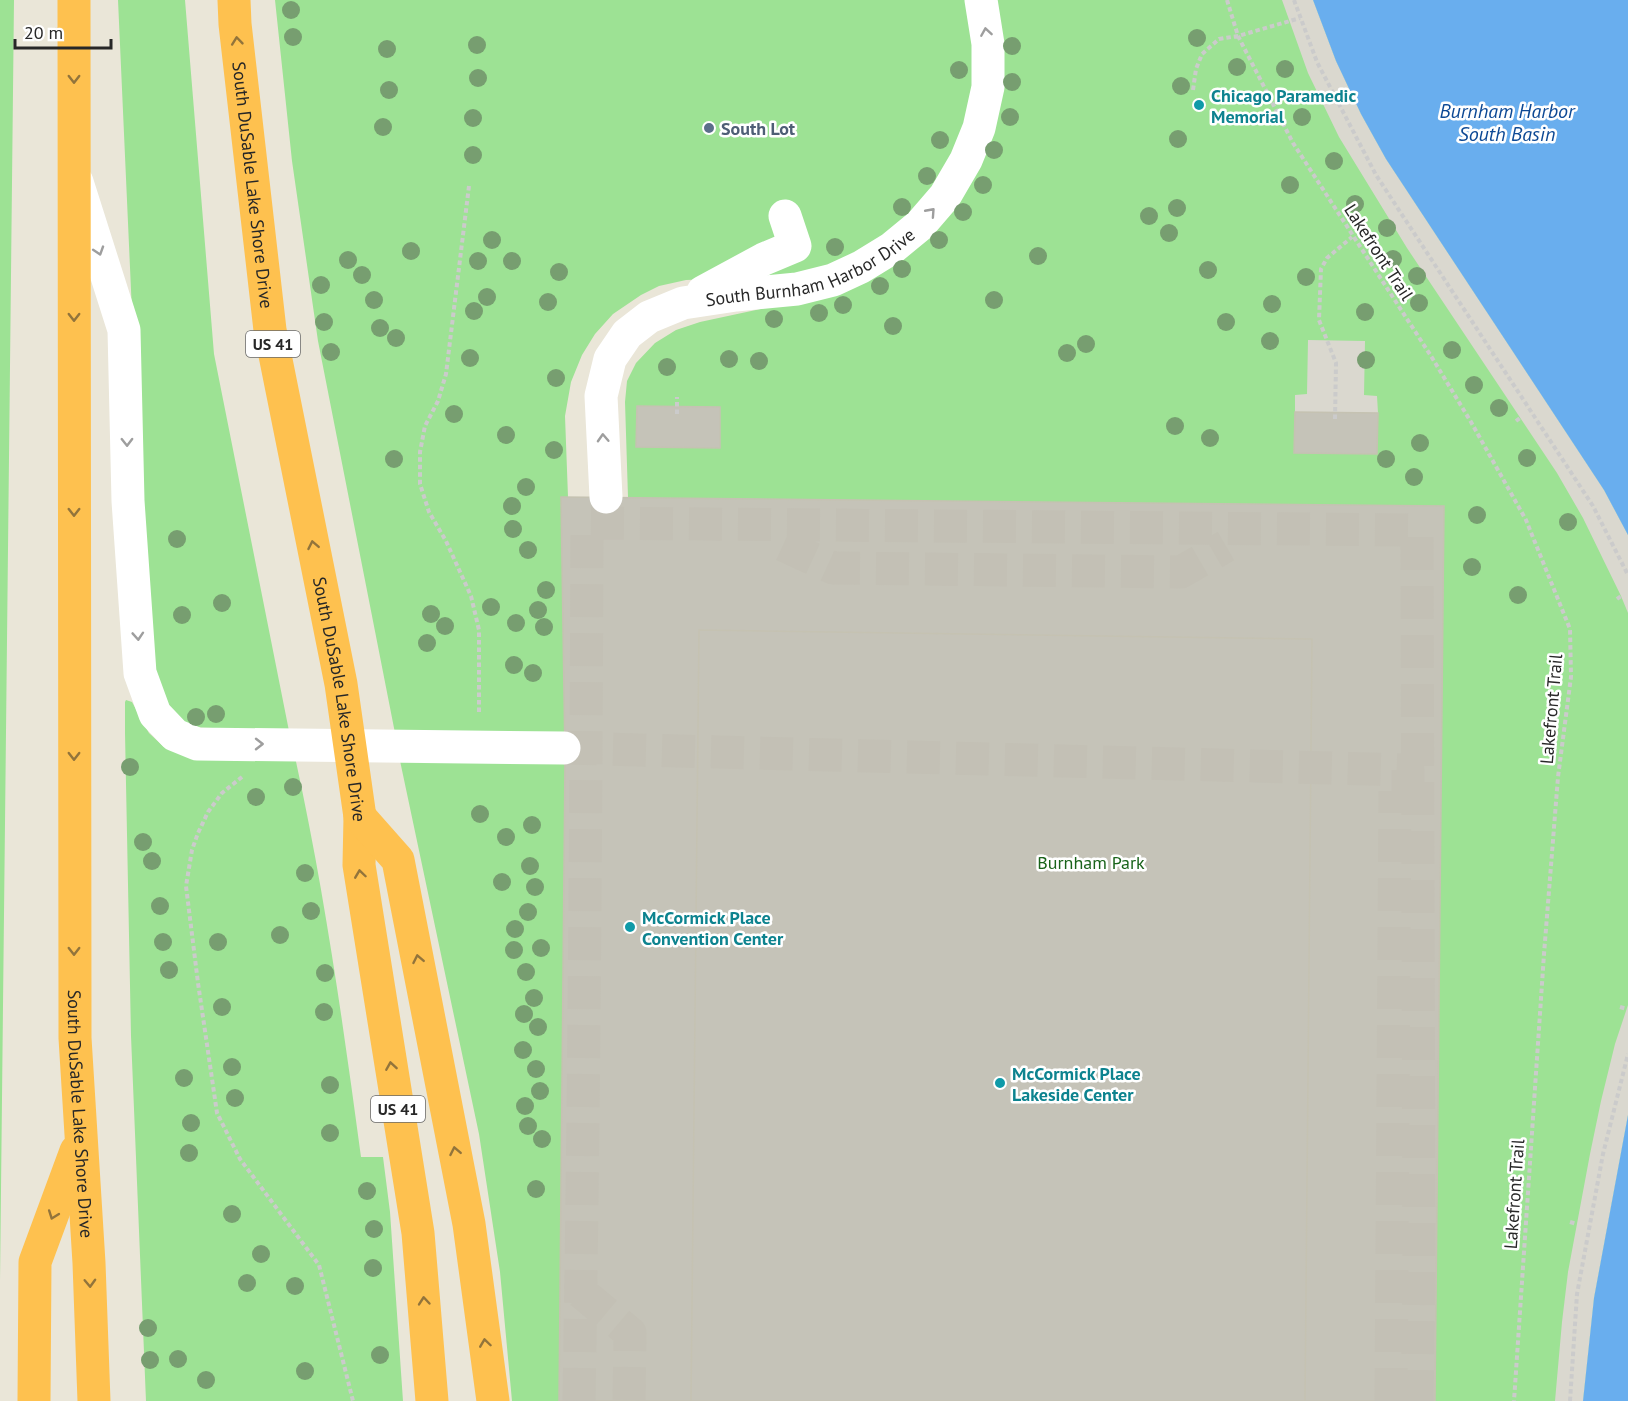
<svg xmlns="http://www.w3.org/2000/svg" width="1628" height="1401" viewBox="0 0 1628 1401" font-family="'PT Sans',sans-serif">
<rect width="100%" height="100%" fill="#eae6d8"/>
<path fill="#9de294" d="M0,0H14L0,1281Z
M118,0H185L214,354L289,731L188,727L166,705L153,668L139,468Z
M275,0H967L975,40V69L971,100L962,137L950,163L933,191L911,214L889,233L838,264L790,276L686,280L659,286L641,295L613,314L595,334L582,355L571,382L565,416L568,497H628L625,402L627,381L636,363L655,343L676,330L700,322L825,295L858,283L893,265L917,245L959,197L974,169L987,138L996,108L1001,79V47L995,0H1313L1336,61L1361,114L1386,159L1604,490L1628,535V1115L1594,1298L1583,1401H512L500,1272L479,1134L399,756L564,759L565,736L395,733L318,341L292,161Z
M126,700L132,702L149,733L164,747L193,757H295C324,889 343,1023 361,1157H383L390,1212L403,1401H146L131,1036L125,733V702Z"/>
<path fill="#dad8cf" d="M1282,0H1313L1336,61L1361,114L1386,159L1604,490L1628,535V613L1621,596L1583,518L1557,473L1407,248L1339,137L1308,73Z
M1308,340L1365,341L1364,395L1377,396L1378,413L1295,412V395L1307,394Z
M1628,1005V1115L1594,1298L1583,1401H1555L1562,1322L1568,1272L1590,1154L1601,1101L1615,1044Z"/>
<path fill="#69aeee" d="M1313,0H1628V535L1604,490L1386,159L1361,114L1336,61Z
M1628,1115V1401H1583L1594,1298Z"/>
<path fill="#c5c3b8" stroke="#c5c2b2" stroke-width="1.5" d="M637,406L720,407V448L636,447Z
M1295,412L1378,413L1377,454L1294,453Z
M561,497L1444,506L1435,1401H1305L1312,639L699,630L691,1401H559L565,759Z
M561,497L1444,506L1435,1401H559L565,759Z"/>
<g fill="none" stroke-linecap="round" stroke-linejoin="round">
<path stroke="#c3c0b5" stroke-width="33" stroke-dasharray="33 16" stroke-linecap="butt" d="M783,545L833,568L1181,572L1226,546
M564,748L1408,770V794
M581,1292L630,1333L629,1401
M579,1401C584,1108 586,816 587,523L1417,530L1419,1274L1417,1401
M1391,1401L1395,791"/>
<path stroke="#cbcbcb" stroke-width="4" stroke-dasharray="4.5 3" stroke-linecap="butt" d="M1227,0L1238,36L1293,143L1431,356L1471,422L1526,520L1570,629L1571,677L1558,777L1544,954L1514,1401
M1294,0L1317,62L1376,175L1593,506L1628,575
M1193,90L1196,69L1202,54L1219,39L1238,36L1300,18
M469,186L446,374L438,401L425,426L420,452V484L429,512L446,541L471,596L479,630V715
M677,414V397
M1335,419L1336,363L1319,320L1321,269L1327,258L1352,237
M1516,421L1520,418
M1617,599L1621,596
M242,777L222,793L208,812L198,833L192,850L186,886L198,983L217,1113L240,1159L319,1265L353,1401
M1620,1007L1627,1009
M1570,1222L1577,1224
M1570,1401L1577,1294L1603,1154L1628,1054"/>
<g stroke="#fff" stroke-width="33">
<path d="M77,182L124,330L128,501L140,673L155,714L175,735L197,744L564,748"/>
<path d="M703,292L764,259L795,246L785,216"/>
<path id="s1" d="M606,497L601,396L610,359L627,334L649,317L683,303L736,295L797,289L833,280L861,267L892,248L920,225L945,196L966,160L979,128L988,87V44L981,0"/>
</g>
<g stroke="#fec14f" stroke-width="33">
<path id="s2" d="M74,0L75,1038L89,1263L94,1401"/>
<path id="s3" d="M234,0L235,24L270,330L341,684L360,817L359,865L418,1233L432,1401"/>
<path d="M360,817L398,860L469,1224L493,1401"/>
<path d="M34,1401L35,1262L76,1151"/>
</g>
</g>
<g fill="#779e70">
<circle cx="291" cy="10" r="9"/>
<circle cx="293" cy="37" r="9"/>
<circle cx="1197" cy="38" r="9"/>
<circle cx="477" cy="45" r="9"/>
<circle cx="1012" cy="46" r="9"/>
<circle cx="387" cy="49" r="9"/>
<circle cx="1237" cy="67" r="9"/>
<circle cx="1285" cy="69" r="9"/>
<circle cx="959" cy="70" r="9"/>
<circle cx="478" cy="78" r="9"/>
<circle cx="1012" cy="82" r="9"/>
<circle cx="1181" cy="86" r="9"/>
<circle cx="389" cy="90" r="9"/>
<circle cx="1010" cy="117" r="9"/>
<circle cx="1302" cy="117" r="9"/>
<circle cx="473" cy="118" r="9"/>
<circle cx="383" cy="127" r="9"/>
<circle cx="1178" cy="139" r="9"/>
<circle cx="940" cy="140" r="9"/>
<circle cx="994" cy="150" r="9"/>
<circle cx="473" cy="155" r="9"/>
<circle cx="1334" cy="161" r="9"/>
<circle cx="927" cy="176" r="9"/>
<circle cx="983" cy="185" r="9"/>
<circle cx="1290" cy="185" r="9"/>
<circle cx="1355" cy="204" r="9"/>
<circle cx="902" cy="207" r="9"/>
<circle cx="1177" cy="208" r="9"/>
<circle cx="963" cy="212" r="9"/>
<circle cx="1149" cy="216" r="9"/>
<circle cx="1387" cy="228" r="9"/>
<circle cx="1169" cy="233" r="9"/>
<circle cx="492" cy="240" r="9"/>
<circle cx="939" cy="240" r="9"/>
<circle cx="835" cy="247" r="9"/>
<circle cx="411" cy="251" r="9"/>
<circle cx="1038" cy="256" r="9"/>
<circle cx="1393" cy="259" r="9"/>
<circle cx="348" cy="260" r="9"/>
<circle cx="478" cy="261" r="9"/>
<circle cx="512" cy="261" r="9"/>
<circle cx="902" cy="269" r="9"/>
<circle cx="1208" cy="270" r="9"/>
<circle cx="559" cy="272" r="9"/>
<circle cx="362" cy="275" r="9"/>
<circle cx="1417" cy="276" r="9"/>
<circle cx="1306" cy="277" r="9"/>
<circle cx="321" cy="285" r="9"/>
<circle cx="880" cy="286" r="9"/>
<circle cx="487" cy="297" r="9"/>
<circle cx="374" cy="300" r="9"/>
<circle cx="994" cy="300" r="9"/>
<circle cx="548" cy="302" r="9"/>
<circle cx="1419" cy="303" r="9"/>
<circle cx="1272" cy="304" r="9"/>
<circle cx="843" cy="305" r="9"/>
<circle cx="474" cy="311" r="9"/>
<circle cx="1365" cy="312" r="9"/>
<circle cx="819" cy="313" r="9"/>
<circle cx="774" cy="319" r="9"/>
<circle cx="324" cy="322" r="9"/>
<circle cx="1226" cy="322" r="9"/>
<circle cx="893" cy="326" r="9"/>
<circle cx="380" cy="328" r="9"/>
<circle cx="396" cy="338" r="9"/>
<circle cx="1270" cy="341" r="9"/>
<circle cx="1086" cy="344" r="9"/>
<circle cx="1452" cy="350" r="9"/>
<circle cx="331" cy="352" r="9"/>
<circle cx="1067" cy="353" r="9"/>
<circle cx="470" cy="358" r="9"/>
<circle cx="729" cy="359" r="9"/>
<circle cx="1366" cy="360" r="9"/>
<circle cx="759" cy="361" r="9"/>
<circle cx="667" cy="367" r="9"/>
<circle cx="556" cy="378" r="9"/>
<circle cx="1474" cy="385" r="9"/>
<circle cx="1499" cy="408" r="9"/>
<circle cx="454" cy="414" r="9"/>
<circle cx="1175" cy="426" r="9"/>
<circle cx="506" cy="435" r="9"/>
<circle cx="1210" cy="438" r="9"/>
<circle cx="1420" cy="443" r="9"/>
<circle cx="554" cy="450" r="9"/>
<circle cx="1527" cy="458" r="9"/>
<circle cx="394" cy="459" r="9"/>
<circle cx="1386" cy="459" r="9"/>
<circle cx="1414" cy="477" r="9"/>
<circle cx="526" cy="487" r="9"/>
<circle cx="512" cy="506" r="9"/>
<circle cx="1477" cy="515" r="9"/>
<circle cx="1568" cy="522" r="9"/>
<circle cx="513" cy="529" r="9"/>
<circle cx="177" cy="539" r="9"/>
<circle cx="528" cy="550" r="9"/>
<circle cx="1472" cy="567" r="9"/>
<circle cx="546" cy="590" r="9"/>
<circle cx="1518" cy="595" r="9"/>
<circle cx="222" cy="603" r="9"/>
<circle cx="491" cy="607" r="9"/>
<circle cx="538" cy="610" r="9"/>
<circle cx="431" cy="614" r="9"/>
<circle cx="182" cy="615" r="9"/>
<circle cx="516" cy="623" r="9"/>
<circle cx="445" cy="626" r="9"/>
<circle cx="544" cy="627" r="9"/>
<circle cx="427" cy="643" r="9"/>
<circle cx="514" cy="665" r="9"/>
<circle cx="533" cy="673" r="9"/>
<circle cx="216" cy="714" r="9"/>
<circle cx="196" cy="717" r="9"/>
<circle cx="130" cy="767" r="9"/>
<circle cx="293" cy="787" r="9"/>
<circle cx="256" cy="797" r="9"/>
<circle cx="480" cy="814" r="9"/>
<circle cx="532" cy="825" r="9"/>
<circle cx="506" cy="837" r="9"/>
<circle cx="143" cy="842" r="9"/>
<circle cx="152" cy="861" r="9"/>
<circle cx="530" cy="866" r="9"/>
<circle cx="305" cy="873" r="9"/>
<circle cx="502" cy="882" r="9"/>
<circle cx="535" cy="887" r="9"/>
<circle cx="160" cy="906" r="9"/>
<circle cx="311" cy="911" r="9"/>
<circle cx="528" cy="912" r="9"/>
<circle cx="515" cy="929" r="9"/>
<circle cx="280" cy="935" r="9"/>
<circle cx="163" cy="942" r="9"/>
<circle cx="218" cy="942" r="9"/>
<circle cx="541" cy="948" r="9"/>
<circle cx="514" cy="950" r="9"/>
<circle cx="169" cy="970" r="9"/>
<circle cx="526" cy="972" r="9"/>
<circle cx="325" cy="973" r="9"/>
<circle cx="534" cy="998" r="9"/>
<circle cx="222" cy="1007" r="9"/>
<circle cx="324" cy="1012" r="9"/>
<circle cx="524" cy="1014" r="9"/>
<circle cx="538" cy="1027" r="9"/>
<circle cx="523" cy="1050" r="9"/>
<circle cx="232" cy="1067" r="9"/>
<circle cx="536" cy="1069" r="9"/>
<circle cx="184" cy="1078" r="9"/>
<circle cx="330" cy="1085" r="9"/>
<circle cx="540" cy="1091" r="9"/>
<circle cx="235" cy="1098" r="9"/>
<circle cx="525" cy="1106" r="9"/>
<circle cx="191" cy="1123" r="9"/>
<circle cx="528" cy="1126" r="9"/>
<circle cx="330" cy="1133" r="9"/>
<circle cx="542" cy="1139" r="9"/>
<circle cx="189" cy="1153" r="9"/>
<circle cx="536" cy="1189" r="9"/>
<circle cx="367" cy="1191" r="9"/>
<circle cx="232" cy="1214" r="9"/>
<circle cx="374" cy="1229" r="9"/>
<circle cx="261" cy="1254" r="9"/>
<circle cx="373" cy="1268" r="9"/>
<circle cx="247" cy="1283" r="9"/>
<circle cx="295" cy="1286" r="9"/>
<circle cx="148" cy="1328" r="9"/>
<circle cx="380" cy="1355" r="9"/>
<circle cx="178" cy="1359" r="9"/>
<circle cx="150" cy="1360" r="9"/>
<circle cx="305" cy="1371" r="9"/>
<circle cx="206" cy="1380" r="9"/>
</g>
<defs><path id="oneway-chevron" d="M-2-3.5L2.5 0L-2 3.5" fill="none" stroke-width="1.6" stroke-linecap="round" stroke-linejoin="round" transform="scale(1.5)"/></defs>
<g stroke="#9e9e9e">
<use href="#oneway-chevron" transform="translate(986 32) rotate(-99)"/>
<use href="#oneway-chevron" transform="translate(931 212) rotate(-48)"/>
<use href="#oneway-chevron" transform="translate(99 251) rotate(72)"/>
<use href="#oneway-chevron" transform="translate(603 438) rotate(-93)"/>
<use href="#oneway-chevron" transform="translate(127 442) rotate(89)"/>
<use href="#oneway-chevron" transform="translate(138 636) rotate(86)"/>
<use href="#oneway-chevron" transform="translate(259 744)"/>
</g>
<g stroke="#92743b">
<use href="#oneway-chevron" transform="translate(237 41) rotate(-96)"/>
<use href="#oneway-chevron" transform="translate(74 79) rotate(90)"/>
<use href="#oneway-chevron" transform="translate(74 317) rotate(90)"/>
<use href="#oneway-chevron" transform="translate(74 512) rotate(90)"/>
<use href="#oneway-chevron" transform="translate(313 545) rotate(-101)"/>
<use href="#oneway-chevron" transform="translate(74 756) rotate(90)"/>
<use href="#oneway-chevron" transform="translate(360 874) rotate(-98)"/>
<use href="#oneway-chevron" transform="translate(74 951) rotate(90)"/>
<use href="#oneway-chevron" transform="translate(418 959) rotate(-101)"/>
<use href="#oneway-chevron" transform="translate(391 1066) rotate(-99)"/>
<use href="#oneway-chevron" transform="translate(455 1151) rotate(-101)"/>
<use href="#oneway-chevron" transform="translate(53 1215) rotate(110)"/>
<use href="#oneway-chevron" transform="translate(90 1283) rotate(88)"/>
<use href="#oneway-chevron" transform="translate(424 1301) rotate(-95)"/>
<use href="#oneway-chevron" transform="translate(485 1343) rotate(-98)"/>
</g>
<g fill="#0f9aa8" stroke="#fff" stroke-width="2">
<circle cx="1199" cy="105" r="6"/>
<circle cx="630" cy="927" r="6"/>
<circle cx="1000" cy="1083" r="6"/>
</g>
<circle fill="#5c6f8a" stroke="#fff" stroke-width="2" cx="709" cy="128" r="6"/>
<g text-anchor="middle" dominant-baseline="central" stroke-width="5" stroke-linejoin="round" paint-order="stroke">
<g fill="#fff" stroke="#686868" stroke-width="1.5">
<rect x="246" y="331" width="54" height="26" rx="4.5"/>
<rect x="371" y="1096" width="54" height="26" rx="4.5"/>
</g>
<g font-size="16" font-weight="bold" fill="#272727">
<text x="273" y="344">US 41</text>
<text x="398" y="1109">US 41</text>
</g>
<g font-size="18" font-weight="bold" fill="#0d838f" stroke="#fff" text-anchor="start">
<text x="1211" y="95">Chicago Paramedic<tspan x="1211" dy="21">Memorial</tspan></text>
<text x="642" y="917">McCormick Place<tspan x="642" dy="21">Convention Center</tspan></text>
<text x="1012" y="1073">McCormick Place<tspan x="1012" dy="21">Lakeside Center</tspan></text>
</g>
<g font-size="18" font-weight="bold" fill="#4e5e75" stroke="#fff" text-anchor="start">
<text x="721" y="128">South Lot</text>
</g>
<g font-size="18" fill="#272727" stroke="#fff">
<text stroke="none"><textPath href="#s3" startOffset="186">South DuSable Lake Shore Drive</textPath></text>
<text transform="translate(1379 252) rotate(57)">Lakefront Trail</text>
<text stroke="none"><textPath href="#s1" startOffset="368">South Burnham Harbor Drive</textPath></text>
<text stroke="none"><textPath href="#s3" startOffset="708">South DuSable Lake Shore Drive</textPath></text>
<text transform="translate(1551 709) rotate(-85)">Lakefront Trail</text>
<text stroke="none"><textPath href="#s2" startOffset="1114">South DuSable Lake Shore Drive</textPath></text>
<text transform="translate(1514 1194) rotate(-86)">Lakefront Trail</text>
</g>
<g font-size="18" fill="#19631a" stroke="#fff">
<text x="1091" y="862">Burnham Park</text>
</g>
<g font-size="20" font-style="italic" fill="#0d4995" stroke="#fff">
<text x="1507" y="111">Burnham Harbor<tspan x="1507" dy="23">South Basin</tspan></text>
</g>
</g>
<path d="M15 39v9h96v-9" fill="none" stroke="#272727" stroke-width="3"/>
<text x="24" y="39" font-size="18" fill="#272727" stroke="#ffffff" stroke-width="4.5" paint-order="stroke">20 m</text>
</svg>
